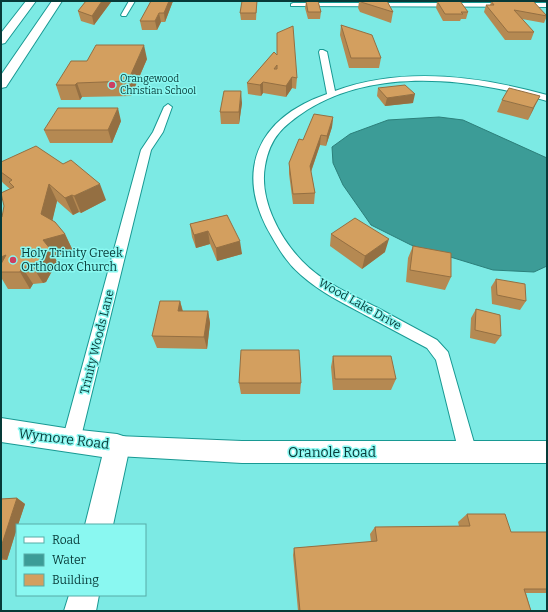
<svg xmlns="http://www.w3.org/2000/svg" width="548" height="612" viewBox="0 0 548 612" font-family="Bitter,serif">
<rect width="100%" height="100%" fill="#7ceae4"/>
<path fill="#3c9c97" stroke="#2c7f7a" d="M439,117L463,120L547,158V266L534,272L493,270L411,245L371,225L343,185L333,163L332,147L350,134L388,120Z"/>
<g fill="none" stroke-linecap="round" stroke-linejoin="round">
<g stroke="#189993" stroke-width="2">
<path id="minor" d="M129,1H135L126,16H122L121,15Z
M293,3H547V7L291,6V4Z
M320,50H323L327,52L335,91C403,66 479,76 547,95V101C529,96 512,91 494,88C433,76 361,76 307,110C283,126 270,137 265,166C259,199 279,237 302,261C322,282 350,294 376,307C396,318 417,329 437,340L448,352L477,453L474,459L468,462L462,459L459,453L436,360L427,348C406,337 386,326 365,315C343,303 320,292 301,275C288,264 280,251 272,237C233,172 257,118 327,94L319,52Z
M168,104L172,107L163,132L151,150L80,441L77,447L71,449L65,447L62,441L141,150L153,132L164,107Z"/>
</g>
<g stroke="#189993" stroke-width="2">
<path id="tertiary" d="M117,436L242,441H547V463H242L117,456L109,453L106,446L109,439Z"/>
</g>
<g stroke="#189993" stroke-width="2">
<path id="secondary" d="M1,418L71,429L117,434L126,437L130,446L113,525H85L102,457L1,442Z
M69,595H99L96,611H64Z"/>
</g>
<g stroke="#189993" stroke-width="2">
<path id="motorway" d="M26,1H36L5,43L1,44V33Z
M52,1H62L6,87L1,88V75Z"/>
</g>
<use href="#minor" fill="#fff" fill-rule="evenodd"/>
<use href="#tertiary" fill="#fff" fill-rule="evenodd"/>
<use href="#secondary" fill="#fff" fill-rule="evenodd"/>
<use href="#motorway" fill="#fff" fill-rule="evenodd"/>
</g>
<path fill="#b58952" d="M86,1H110L111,2L94,25L81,21L78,11Z
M150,1H173L165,22H161L157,30H142L140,21L150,3Z
M257,1L256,20H241L240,13Z
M304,1H318L321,12L320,19H308L305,8L306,2Z
M356,1H387L393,12L391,23L360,12L358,8L359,2Z
M431,1H460L468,12L466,19H461L460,21H443L436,8L437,2Z
M484,1H525L547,16L544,23L522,19L534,32L531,40H505L484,12L486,5H490L491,2Z
M341,25L381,58L379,68H349L340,35Z
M274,52L297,78L296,89L292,88L286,97L263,93L261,96L248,94L247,83Z
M147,59L131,96L82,97L80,100H61L56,85L87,61Z
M378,88L413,103L385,106L377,96Z
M502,100L534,108L528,120L497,112Z
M242,103L239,124H221L220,112Z
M333,117L332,127L326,146L320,145L311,172L315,193L314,204H293L289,174V163L303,140Z
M121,121L112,143H50L44,130Z
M1,162L106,200L81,213L79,212L73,215L57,201L52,220L65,234L73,251L54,256L60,267L52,271L46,282L43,283L33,284L30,289H8L2,279L1,280V218L2,217L10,189L3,183L1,180Z
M227,215L242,254L217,261L210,244L196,248L192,237L190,224Z
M331,234L385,252L362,269L330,246Z
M413,246L451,277L445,290L406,282L408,258Z
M496,279L526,301L520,310L492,304L491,287Z
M180,301L183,311H208L210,323L207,349L157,348L152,336Z
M476,309L501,336L495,344L470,338L471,318Z
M333,356L396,379L391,390H333L331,367Z
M239,383H301L300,394H241Z
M17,498L25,504L18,525H17V528L7,560H1V499Z
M467,514L511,532H547V593H526L531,611H298L293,555L294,548L371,542L370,534L375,527L459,526L458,522Z"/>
<path fill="#946f42" d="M102,1H110L111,2L94,25L92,16Z
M169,1H173L165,22L164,13Z
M159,13L161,22L157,30L155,21Z
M144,45L147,59L131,96L128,81Z
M292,77V88L286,97V86Z
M263,82V93L261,96L260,85Z
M77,83L82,97L80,100L75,85Z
M241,91L242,103L239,124V112Z
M415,94L413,103L385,106L387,98Z
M540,96L528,120L533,108Z
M118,108L121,121L112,143L108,130Z
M333,117L332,127L326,146L327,136Z
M321,135L320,145L309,177L310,166Z
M49,184L57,201L50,231L41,214Z
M100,184L106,200L81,213L74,196Z
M72,195L79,212L73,215L65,198Z
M208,231L210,244L196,248L194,235Z
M65,234L73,251L54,256L60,267L52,271L46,282L43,283L33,267L43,240Z
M389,239L385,252L362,269L365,256Z
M240,241L242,254L217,261L216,248Z
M6,255L1,272V257Z
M22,267L33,284L30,289L20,272Z
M180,301L183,313L178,311Z
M208,311L210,323L207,349L204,337Z
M17,498L25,504L18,525H17V528L7,560L1,558V547Z"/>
<path fill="#d39f5f" stroke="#946f42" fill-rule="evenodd" d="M86,1H102L92,16L78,11Z
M151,1H169L164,13H159L155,21H140Z
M242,1H257L256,13H240Z
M306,1H318L321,12H308Z
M361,1H387L393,12L361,2Z
M437,1H460L468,12H461L463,14H445Z
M491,1H533L547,16L514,10L534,32H508L486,5H494Z
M341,25L372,35L381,58H351Z
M293,26L297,78L292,77L286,86L263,82L260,85L247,83L274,52L277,55V33ZM277,65V69H274Z
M96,45H144L128,81L77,83L75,85H56L71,61H87Z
M405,85L415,94L387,98L378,88Z
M509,88L540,96L533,108L502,100Z
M224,91H241L239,112H220Z
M58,108H118L108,130H44Z
M314,114L333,117L327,136L321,135L310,166L315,193L293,194L289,163L299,139L303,140Z
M36,146L63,164L71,160L100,184L74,196L72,195L65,198L49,184L41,214L55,222L65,234L43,240L51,250L43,254L36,265L33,267H22L20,272H1V264L6,255L1,257V218L2,217L4,206L1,193L14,187L9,182L12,180L1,172V162Z
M227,215L240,241L216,248L208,231L194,235L190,224Z
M355,218L389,239L365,256L331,234Z
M413,246L451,253V277L410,270Z
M496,279L525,284L526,301L497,295Z
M160,301H180L178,311H208L204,337L152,336Z
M476,309L500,315L501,336L475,330Z
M241,350H299L301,383H239Z
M333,356H391L396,379H335Z
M17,498L1,547V499Z
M467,514H505L511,532H547V589H524L531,611H300L294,548L377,541L375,527L470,526Z"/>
<g fill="#cd3e61" stroke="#8af8f1" stroke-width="1.5">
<circle cx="112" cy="85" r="4"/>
<circle cx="13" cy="260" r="4"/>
</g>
<g text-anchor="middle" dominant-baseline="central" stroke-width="3" stroke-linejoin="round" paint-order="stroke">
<g font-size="10" fill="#073a38" stroke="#8af8f1" text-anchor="start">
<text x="120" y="79">Orangewood<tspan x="120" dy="12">Christian School</tspan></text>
</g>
<g font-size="12" fill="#073a38" stroke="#8af8f1" text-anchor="start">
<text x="21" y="253">Holy Trinity Greek<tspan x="21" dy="14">Orthodox Church</tspan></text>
</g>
<g font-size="12" fill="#073a38" stroke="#8af8f1">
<text transform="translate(360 304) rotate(29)">Wood Lake Drive</text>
<text transform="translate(97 342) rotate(-76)">Trinity Woods Lane</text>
</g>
<g font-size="14" fill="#073a38" stroke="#8af8f1">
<text transform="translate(64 439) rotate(7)">Wymore Road</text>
<text x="332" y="452">Oranole Road</text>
</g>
</g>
<rect width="548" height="612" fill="none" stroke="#073a38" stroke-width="4"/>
<rect x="16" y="524" width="130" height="72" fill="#8af8f1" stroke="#56aca7"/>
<rect x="24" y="537" width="20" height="6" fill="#ffffff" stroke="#56aca7"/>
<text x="52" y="544" font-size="12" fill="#073a38">Road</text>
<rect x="24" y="554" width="20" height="12" fill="#3c9c97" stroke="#56aca7"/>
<text x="52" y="564" font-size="12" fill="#073a38">Water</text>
<rect x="24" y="574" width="20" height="12" fill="#d39f5f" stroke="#56aca7"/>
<text x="52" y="584" font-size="12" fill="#073a38">Building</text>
</svg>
